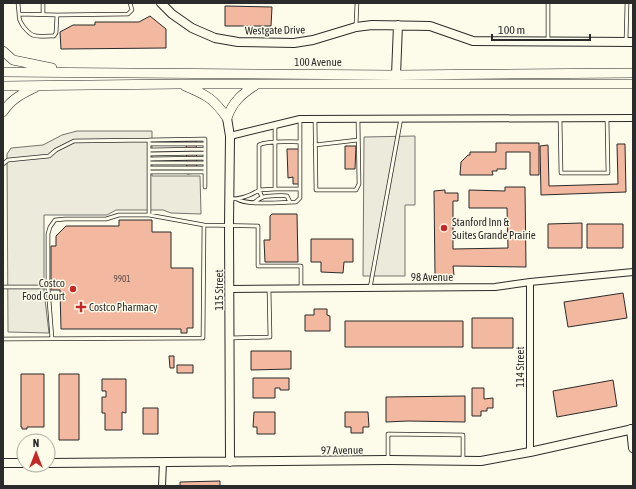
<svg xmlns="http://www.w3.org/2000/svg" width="636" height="489" viewBox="0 0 636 489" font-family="'Asap Condensed',sans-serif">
<rect width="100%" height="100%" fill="#fdfbea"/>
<path fill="#eceadb" stroke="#74746e" d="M77,131H152V176H200L201,214L171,213L163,210H116L107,215H44V291L49,333L8,332L7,154L11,148L43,145L62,135Z
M415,136V205H405V276H363L364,137Z"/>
<path fill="#f2b8a0" stroke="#2b2b2b" d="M225,6L272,7L271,26H225Z
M150,16L166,29V48L61,49L60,32L73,25H95V22H139Z
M186,138H196L197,173L187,174Z
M496,143H539V175H530V152H506V169H497V171H492L493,175H460L461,162L468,155H470V152H496Z
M617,144H625L626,192L541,195L540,146L548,145L549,186L618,184Z
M345,146H356L355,169H345Z
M287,149H299V184H293V177L288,178Z
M505,187H525L526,267L453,266L454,275H435L434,191L445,190V193H458V201H453V249L508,248L507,208H469V190L505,191Z
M272,214H297L298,262H265L264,240H270V216Z
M119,220H152V232H171V268H193V328H187V333H181V329H61L60,290H51V246H56V236L66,226H119Z
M582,223V248H548V224Z
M587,224H623V248H587Z
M311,239H353V262H344L343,273L321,272V262H311Z
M623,293L627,318L568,327L564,302Z
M314,309H327V315L330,316V331H305V315H314Z
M472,318H513V348H472Z
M345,321H463V347H345Z
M251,351H291V369L251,370Z
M169,356H174V368H170Z
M177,365H193V373H177Z
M21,374H44V427H27V429H22V427H21Z
M59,374H79V440H59Z
M253,378H289V390H280V388H275V398H253Z
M102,379H126V413L122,412V430H105V413H102V397H106V391H102Z
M613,380L617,406L557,417L553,391Z
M472,388H484V399L493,398V408H487V411H481V416H472Z
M465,396V422L408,421L386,422V397Z
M143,408H158V434H143Z
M254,412H275V434H257V427H253Z
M345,412H368L369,427H363V433H351V427H345Z
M220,481V486H180V482Z"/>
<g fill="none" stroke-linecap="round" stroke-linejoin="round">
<g stroke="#2b2b2b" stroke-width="4.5">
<path id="lane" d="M18,3L19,14
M19,14L57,15L56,33L54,36H51C36,36 33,39 23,26C20,21 19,20 19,14Z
M43,14V3
M57,15L128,14L132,10L130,3
M356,25L357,3
M548,41V3
M626,41L627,3
M560,118L561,173H608L607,119
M315,119L316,190H356L359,184L358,119
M275,124V189L259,190V145C267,140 290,142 300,142
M149,140L205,139V187
M149,144H205
M315,145L358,140
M149,150L205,149
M149,154L205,153
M149,159L205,158
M149,163H205
M3,164L8,160L49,156L56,150L74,141L149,140V215
M149,168H205
M149,172H205
M275,189H300
M230,199C240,199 250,196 259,190L262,197
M237,199C248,206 283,202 296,202L300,198V119
M254,203C256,201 260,198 263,197C266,196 284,195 287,196L290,202
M3,287H48
M370,288L401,118
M230,338L270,337L269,289
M3,339L203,338L204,225L258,226V266H301V288
M52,339L48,287V234L50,227L55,220L65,219H106L119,215H149L204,225
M388,459V434L463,435V460"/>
</g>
<g stroke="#2b2b2b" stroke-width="8">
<path id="street" d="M230,136L300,119L633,118
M530,282V452
M230,289L495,287L530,282L633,272
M162,486L163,462"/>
</g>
<g stroke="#2b2b2b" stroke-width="10">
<path id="secondary" d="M161,3L172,14L192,28L215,38L238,42L294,43L313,40L356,27L372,25L430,26L473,41L633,42
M396,75L398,25
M227,118L230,136L229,225L230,462
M631,429L633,448
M3,463H24
M48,463L388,460L481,461L530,452L633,429"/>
</g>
<g stroke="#2b2b2b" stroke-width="10">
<path id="primary" d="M3,51L13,60L52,68
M3,72L396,75L633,73
M3,86L179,84H633
M185,86C207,95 214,99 227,118
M3,112C11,99 22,94 36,87
M227,118C233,101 242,94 257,84"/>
</g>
<use href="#lane" stroke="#fdfbea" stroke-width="3"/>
<use href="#street" stroke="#fdfbea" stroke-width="6"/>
<use href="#secondary" stroke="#fdfbea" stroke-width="8"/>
<use href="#primary" stroke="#fdfbea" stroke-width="9"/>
</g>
<g fill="#c62828" stroke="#fdfbea" stroke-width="1.5">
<circle cx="444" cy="228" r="4"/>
<circle cx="73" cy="289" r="4"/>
<path d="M79 301h4v4h4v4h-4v4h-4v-4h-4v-4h4z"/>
</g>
<g text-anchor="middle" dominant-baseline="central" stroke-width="3" stroke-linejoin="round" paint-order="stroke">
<g font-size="9" fill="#5d4e48">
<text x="122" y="279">9901</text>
</g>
<g font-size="11" fill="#2b2b2b" stroke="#fdfbea">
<text transform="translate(275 30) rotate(-1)">Westgate Drive</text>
<text x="318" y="62">100 Avenue</text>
<text x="432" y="277">98 Avenue</text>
<text transform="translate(219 290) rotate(-90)">115 Street</text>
<text transform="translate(520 367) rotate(-90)">114 Street</text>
<text transform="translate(342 450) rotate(-1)">97 Avenue</text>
</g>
<g font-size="11" fill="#2b2b2b" stroke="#fdfbea" text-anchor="start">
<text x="452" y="222">Stanford Inn &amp;<tspan x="452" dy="13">Suites Grande Prairie</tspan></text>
<text x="65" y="283" text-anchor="end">Costco<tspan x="65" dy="13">Food Court</tspan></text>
<text x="89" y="307">Costco Pharmacy</text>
</g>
</g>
<rect width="636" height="489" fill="none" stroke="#2b2b2b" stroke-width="8"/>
<g transform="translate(36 453)"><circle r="19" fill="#fdfbea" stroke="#a9a89e"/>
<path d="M0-3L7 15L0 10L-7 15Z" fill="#c62828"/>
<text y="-6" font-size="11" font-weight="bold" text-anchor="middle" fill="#2b2b2b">N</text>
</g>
<path d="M492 34v6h98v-6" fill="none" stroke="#2b2b2b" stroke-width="2"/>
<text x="498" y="34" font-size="12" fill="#2b2b2b" stroke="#fdfbea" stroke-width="3" paint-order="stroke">100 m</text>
</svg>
